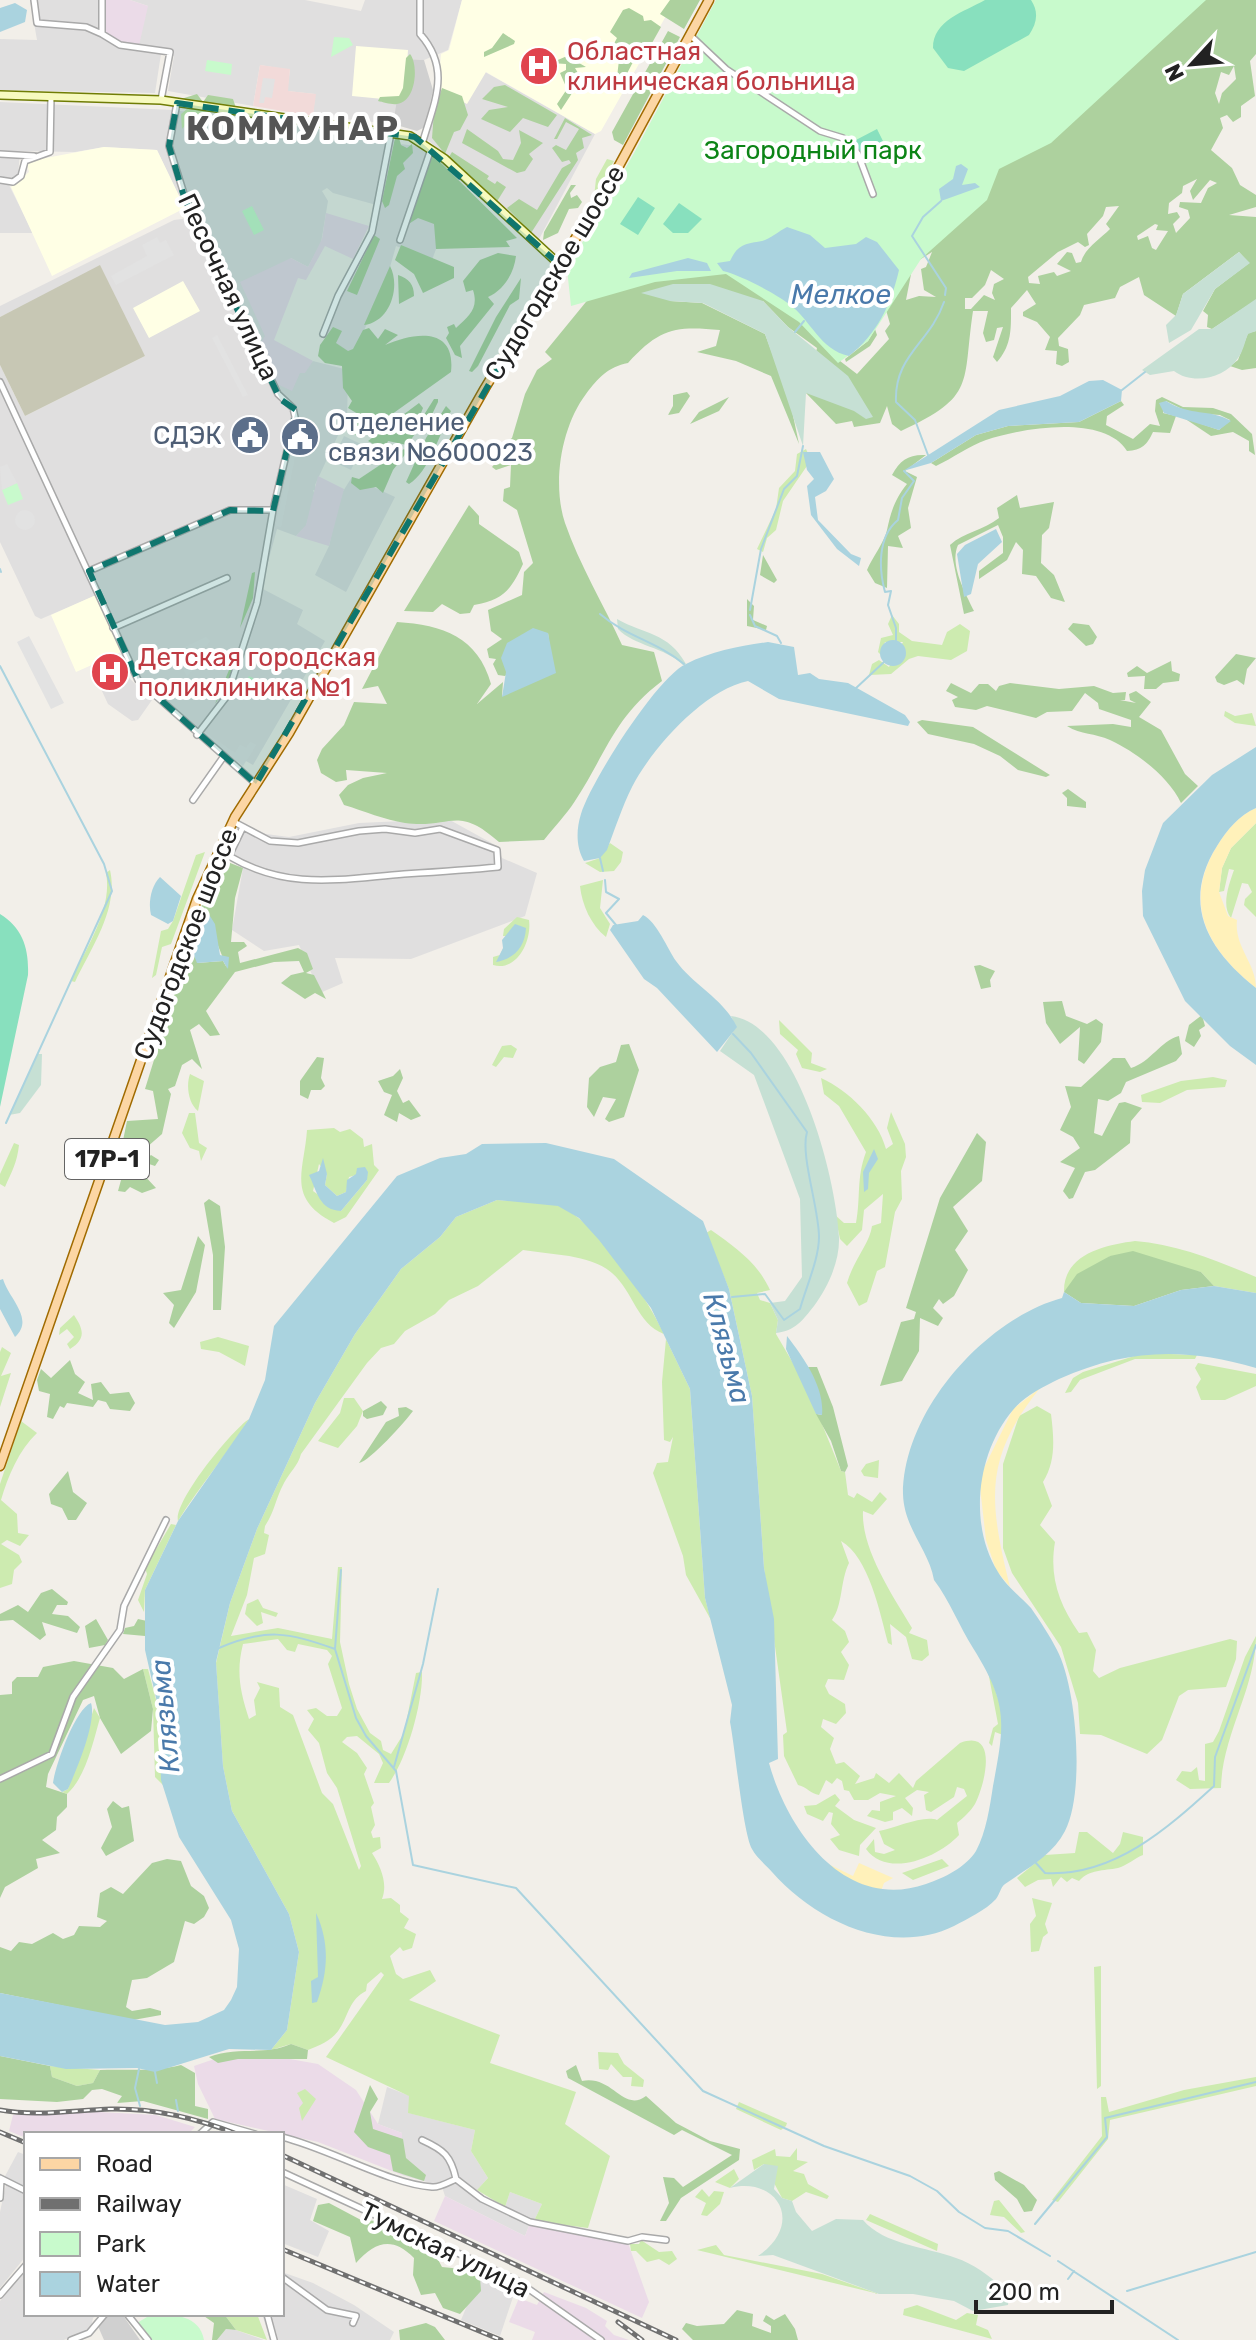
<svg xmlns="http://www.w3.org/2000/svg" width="1256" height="2340" viewBox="0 0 1256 2340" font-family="Rubik,sans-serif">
<rect width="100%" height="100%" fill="#f2efe9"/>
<path fill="#e0dfdf" d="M30,0H99L100,37L148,6L130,0H305L361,11L365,0H462L448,50L424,60L407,59L408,51L393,124L313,116L315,94L287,91L290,70L260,65L253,106L168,91L174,56L161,54L155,93L0,90V39L37,40Z
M485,72L595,134L537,243L427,139L438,89Z
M0,102L173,110L392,139L400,144L417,146L433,158L446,222L432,260L396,246L388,274L352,359L321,348L342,293L371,237L380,206L333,193L327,188L322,191L328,201L321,243L308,267L291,258L266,336L300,373L313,361L348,370L347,423L340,431L315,485L316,491L313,490L315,495L306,526L296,536L277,529L261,588L303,610L297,624L325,641L253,765L211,741L145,684L134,669L101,593L41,619L35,616L0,542V365L25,416L145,356L49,293L0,317V306L174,220L189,218L157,150L104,147L75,152L20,151L18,176L9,185L33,233H0Z
M352,477L395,497L346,592L315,575L329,546L340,496Z
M128,677L152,700L138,720L132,721L108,704L101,689Z
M448,819L497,846L502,858L537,873L525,916L411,959L335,958L343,983L320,993L299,945L264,951L232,930L243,868L223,857L243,824L266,834L289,837L359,823Z
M387,2087L410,2096L409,2113L475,2130L471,2151L488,2178L477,2190L457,2175L434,2184L402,2175V2133L378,2124Z
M18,2152L26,2155V2189L4,2178Z
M455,2180L478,2199L530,2223L525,2236L445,2196L442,2187Z
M6,2184L26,2193V2256L0,2288V2212Z
M282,2184L317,2199L310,2220L329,2231L318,2257L282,2243Z
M510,2192L542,2204L534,2221L505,2207Z
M483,2267L516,2288L500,2336L461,2320Z
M26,2270V2314H100L93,2318L91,2328L64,2340H0V2301Z
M282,2272L313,2283L354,2305L394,2332L390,2340H270L262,2314H282Z
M226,2329L236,2330L264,2340H217Z"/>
<path fill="#f2dad9" d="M260,65L290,69L288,91L316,94L313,116L253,106Z"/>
<path fill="#ebdbe8" d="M99,0H130L148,6L138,50L117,47L100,37Z
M326,213L369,226L353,259L325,246L306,280L298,278L274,340L313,361L305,373H300L292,391L277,384L259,345L265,336L240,282L291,258L308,267L322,239Z
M318,476L344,489L329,546L296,536L306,525Z
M229,2054L273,2056L318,2064L356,2090L378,2124L402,2133V2175L318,2142L215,2119L198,2084L194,2066Z
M99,2112L156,2115L195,2127L188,2134H26V2138L9,2131L13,2115Z
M445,2196L525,2236L530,2223L628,2243L649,2302L642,2318L434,2221Z
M544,2292L586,2308L607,2321L605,2326L614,2335L629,2340H532L535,2332L509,2322L519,2298L537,2305Z"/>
<path fill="#ffffe5" d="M462,0H675L601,131L595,134L486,72L467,104L438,89L441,54L449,50Z
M356,46L408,50L404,101L352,96Z
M104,147L157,150L185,208L52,276L11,187L29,172L27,164L35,160Z
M183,281L200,311L149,338L133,308Z
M96,595L121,652L76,672L51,615Z"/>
<path fill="#d0d0d0" d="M407,59L424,60L433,90L425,127L417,131L393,124L397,100L403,101Z
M108,2314H122L140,2340H104L97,2324Z"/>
<path fill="#c7c7b4" d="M100,265L145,356L25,416L0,365V317Z"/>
<path fill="#cdebb0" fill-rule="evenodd" d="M188,108L209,112L211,117L190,120L182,129L181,114Z
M607,159L614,161L594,197L596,179Z
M806,449L811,460L783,501L776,530L767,538L763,552L757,549L776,509L779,488L795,471L797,454Z
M892,615L899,624V632L912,641L942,645L947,632L960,624L970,631L967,651L951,660L918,656L909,659L891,674L869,675L872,664L879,660L889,667L903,642H885L881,655L878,652L881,638L893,635L888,624Z
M1225,711L1235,716L1252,713L1256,726L1235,723L1224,716Z
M1256,823V917L1244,905L1245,899L1252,892L1248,884L1242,883L1231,918C1221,906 1229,884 1234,870L1229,869L1224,891L1219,892L1222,868L1231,848Z
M610,843L623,852L621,862L614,871L600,872L585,863L600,858Z
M205,852L171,944L162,947L156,975L152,978L161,931L168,929L173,921L196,855Z
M110,870C119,909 91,948 75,982L71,981C86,948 113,909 106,873Z
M603,880L600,908L610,924L606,937C591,925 582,905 580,886Z
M517,917L529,920C532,941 517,972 493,965V957L500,955L497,962L509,936H503L504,929Z
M779,1020L812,1053L811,1063L827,1069L820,1072L802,1068L796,1054L798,1050L780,1034Z
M511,1045L517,1049L513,1058L504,1057L496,1067L492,1065L502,1046Z
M190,1074L204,1081L198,1111C188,1103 186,1085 190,1074Z
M1213,1077L1227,1080L1225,1087L1187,1090L1160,1103L1142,1102L1141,1095L1181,1081Z
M821,1078C848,1090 878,1119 886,1149L893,1144L887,1128L891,1112L905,1144L906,1157L901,1171L902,1199L895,1212L885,1267L877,1271L867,1302L859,1306L847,1283C853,1261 870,1243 872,1226L881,1223L883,1194L864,1210L862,1230L847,1246L840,1239L835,1215L844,1223H856C861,1197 856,1179 866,1152L839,1106L824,1094Z
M189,1113H195L199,1143L207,1148L201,1161L199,1151L190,1148L182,1133Z
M334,1128L340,1132L350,1129L363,1139L364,1147L372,1144L374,1165L379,1170L346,1217L334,1223C286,1198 304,1172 307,1130ZM319,1164L327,1174L325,1185L337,1196L346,1192L349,1177L356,1175L367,1180L341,1211L313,1191Z
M14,1143L19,1145C17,1163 12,1171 5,1187L0,1184V1174Z
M497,1200C516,1202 541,1199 559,1206C598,1222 647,1298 664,1334C637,1324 633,1291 612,1273C590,1254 552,1255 523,1250L478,1286L449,1300L435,1314L405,1331L394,1344L381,1348L367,1363L301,1454C298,1466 289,1473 284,1483C275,1500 275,1511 265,1526L264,1533L269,1535L265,1554L254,1558L247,1595L231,1636L278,1628L332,1639L338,1567H342L340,1642L349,1684L357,1709L370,1733L381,1741L383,1750L391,1754L404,1733L416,1673L422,1672C423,1702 407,1759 389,1783H374L383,1763L379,1754L357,1736L347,1737L342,1742L357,1753L367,1768L364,1774L374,1803L371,1807L375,1825L371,1832L373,1838L380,1837L381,1848L372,1853C381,1867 388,1884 382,1899L391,1898L400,1905V1912L409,1919L404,1928L416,1934L412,1948L403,1951L400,1947L390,1956L396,1974L403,1979L430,1970L436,1981L409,2000L500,2035L490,2063L576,2092L565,2124L610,2156L588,2228L534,2221L542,2204L510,2192L505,2207L477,2190L488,2178L471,2151L475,2130L408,2113L409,2096L326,2057L384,1975L381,1972L367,1984L366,1991C349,2000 349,2014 340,2028C333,2040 321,2045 308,2050L291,2044L271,2050L287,2030L299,1952L289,1914L232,1811L223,1766L216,1663L230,1603L257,1529L315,1403L355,1334L401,1269L440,1237L456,1217ZM278,1639L287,1650L295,1652L298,1644L327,1650L332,1656L328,1664L342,1708L337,1716H327L316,1708L307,1710L314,1719L308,1730L319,1743L327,1773L337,1788L361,1866L359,1870L333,1804L322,1793L293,1715L280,1707L279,1688L257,1682L260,1688L254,1700L256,1715L249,1719C240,1691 236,1672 243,1644Z
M711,1230C735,1247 758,1263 770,1290L757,1293L760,1300L770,1303L778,1320L776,1334L807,1387L841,1471L845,1472L848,1495L854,1498L857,1493L872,1502L880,1492L887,1499L873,1515L863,1511C861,1549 893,1596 912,1628L909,1633L927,1640L929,1655L922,1661L912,1659L906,1637L890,1624L892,1645L888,1643C880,1613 869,1557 841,1541L849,1563C840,1581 843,1605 832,1620L845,1631L849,1642L841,1652L849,1665L844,1680L828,1679L825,1686L829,1694L845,1704L846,1713L836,1724L823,1719L821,1727L834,1738L830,1749L836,1764L844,1762L860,1776L855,1784L874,1778L876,1773L889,1783L899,1773L913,1788L916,1781L960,1743C1000,1728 984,1787 975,1804C971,1811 963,1818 957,1823L959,1835C939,1857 888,1879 866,1849L874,1839L875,1852L884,1854L895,1850L884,1844L879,1831C896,1828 923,1815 937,1820L967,1796L964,1789L957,1787L954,1797L931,1812L926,1810L924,1795L929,1792L917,1790L905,1798L913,1808L912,1816L902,1808L893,1812V1820L885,1822L867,1816L872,1810L880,1811V1802L896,1796L880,1793L868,1800H854L849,1791L844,1790L842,1781L837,1778L832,1784L826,1780L819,1795C811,1794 807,1787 798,1785L784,1756L783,1735L787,1732L764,1568L752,1396L729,1289L706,1233Z
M1135,1241C1176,1244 1218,1261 1256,1277V1293L1214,1286L1201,1272L1110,1256L1064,1292C1063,1254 1105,1245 1135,1241Z
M74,1315C84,1330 86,1339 70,1349L67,1344L74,1337L67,1329L59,1335L60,1328Z
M218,1337L249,1346L245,1366L219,1352L201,1349L200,1342Z
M666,1339L690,1389L705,1598L711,1620L686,1575L683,1556L653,1473L657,1463L668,1462L673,1437L670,1442L664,1440L662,1382Z
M2,1347L11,1353L1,1376L11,1373L0,1407V1352Z
M1144,1353L1197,1355L1195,1359H1135L1080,1380L1071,1392L1065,1393L1073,1378L1083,1372Z
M1198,1363L1256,1374V1386L1225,1400H1201L1196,1387L1201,1379L1195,1368Z
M344,1398H354L363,1411L357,1426L338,1448L318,1441L340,1413Z
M1037,1406L1051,1414C1054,1439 1056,1461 1043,1482L1052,1506L1040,1525L1055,1542C1049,1577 1059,1604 1079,1633L1087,1632L1096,1650L1093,1671L1099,1678L1120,1668L1230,1639L1237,1641L1236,1659L1226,1687L1188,1690L1179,1696L1162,1740L1147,1754L1101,1735L1080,1734L1078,1703L1061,1647L1012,1573L1003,1548V1464L1019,1416Z
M249,1419C227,1455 200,1485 178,1521C173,1502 232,1430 249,1419Z
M21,1421L37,1433C19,1450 8,1476 1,1500L17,1514L18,1533L29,1535L20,1546L7,1540L1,1544L19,1555L22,1562L14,1570L12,1584L0,1588V1484Z
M879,1460L878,1478L864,1476L861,1471L866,1464Z
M171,1524L176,1525L145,1590L144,1612L138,1600L147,1574L145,1568Z
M258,1599L263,1608L278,1613L276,1617L261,1612L263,1623L257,1626L245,1614L247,1604Z
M1256,1636C1256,1688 1222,1735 1221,1788L1190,1789L1176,1780L1182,1771L1191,1772L1197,1767L1199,1780L1205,1781V1744L1213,1742L1219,1731L1245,1657Z
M987,1666L1002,1710L1003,1735L995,1732L992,1746L989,1743L993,1728L998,1724Z
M143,1669H148L159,1711L163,1785L155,1777L153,1709Z
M94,1708L100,1718C93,1742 86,1777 67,1794L62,1792L68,1789Z
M835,1794L840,1800L835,1806L854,1820L876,1828L860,1845L859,1856L839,1850L830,1839L840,1835L831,1824L833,1813L829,1812L823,1821L807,1814L804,1806L816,1805Z
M1079,1832H1087L1113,1853L1120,1844L1123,1832L1143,1837V1855C1135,1858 1126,1866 1118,1868C1103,1871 1090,1869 1079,1881L1072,1878L1067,1882L1061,1877L1053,1887L1051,1879L1038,1880L1025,1887L1017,1878L1045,1855L1075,1853Z
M942,1859L949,1866L913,1880L902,1873Z
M1032,1898L1052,1903L1045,1924L1048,1933L1043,1937L1039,1951L1031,1952L1030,1924L1036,1916Z
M1101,1966V2086L1097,2089L1094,1967Z
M598,2052L618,2053L624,2064L644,2080L643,2087L631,2086L632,2077H623L611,2064L608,2070L599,2069Z
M50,2066L100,2070L93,2083L77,2086L52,2077Z
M1256,2077V2086L1110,2120L1108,2139L1058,2202L1052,2200L1102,2136L1101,2097H1106L1109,2112L1184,2090Z
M305,2089L316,2099L302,2121L299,2108L303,2103L297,2093Z
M739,2102L787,2123L786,2126L781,2130L736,2109Z
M797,2148V2160L808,2162L793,2171L804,2174L808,2184L829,2196L827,2199L806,2192L792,2201L782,2198L764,2164L754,2170L752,2160L775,2149L776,2156L790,2157Z
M734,2169L739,2179L730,2188L715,2182Z
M702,2189L709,2197L714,2191L724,2192L720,2204L707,2216L701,2215L706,2203L695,2197Z
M999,2200L1025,2232L1021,2233L1004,2217L990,2215L994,2201Z
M870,2214L938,2244L937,2251L866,2220Z
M641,2240L659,2252L672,2251L677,2259L669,2265L659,2259L647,2262L636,2251H631L630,2244H639Z
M716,2245L724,2255L822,2274L879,2294L697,2250Z
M917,2305L956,2320L967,2313L978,2315L976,2325L988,2330L992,2339L903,2315L904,2309Z
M224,2314H257L267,2340L236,2330Z"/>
<path fill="#add19e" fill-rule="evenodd" d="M670,0H700L684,29L660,14Z
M1093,0H1256V54L1250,61L1255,96L1241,106V117L1233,122L1227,115L1220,118L1223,128L1211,150L1232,168L1240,185L1256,195V207L1229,215L1256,217V300L1212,329L1207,327L1208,315L1203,311L1215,289L1249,263L1239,252L1183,294L1176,316L1144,295L1139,277L1120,287L1115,298L1084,305L1080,315L1058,338L1059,346L1068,349L1069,362L1062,366L1056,364L1057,351L1045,350L1050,337L1037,322L1023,316V312L1036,304L1027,290L1011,308C1011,328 1012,345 997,362L993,357L1003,327L997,328L994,340L986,342L983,333L988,311H973C962,384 977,396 901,431L892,424L887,406L880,423L854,427L852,421L836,424L806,393L817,348L788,327L763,301H670L702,303L765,334L790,401L799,444L771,376L736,361L697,352L716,346L720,330C675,326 660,328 628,363C608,367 598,378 586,394C561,427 552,484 565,523C579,564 604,605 622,645L654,652L662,681C614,717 606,754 575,801C566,815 554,827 544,840L499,842C456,804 452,829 405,823C385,820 364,811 344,805L339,795L348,785L363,778L387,773L346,770L347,780L336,782L321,773L317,760L322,749L344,725L354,702L387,704L378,686L362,689L397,622C443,625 478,637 491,684L477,704L503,682L502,696L538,678L550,649L548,633L505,676L498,675L493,664L496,659L489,658L487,649L502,639L491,631L488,610L522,595L524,572L533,563L517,510L503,501L504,489L510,487L511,465L496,470L492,467L502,455V445L512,438L525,394L537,370L552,359L545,352L590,297L596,279L723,271L789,304L840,361L857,374L889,339L885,331L890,324L886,310L894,291ZM1234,66L1236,79L1222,93L1219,104L1215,93L1221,72L1229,75ZM1197,179L1190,191L1193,200L1210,180L1217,183L1208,188L1201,203L1180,202L1179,207L1188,210L1190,218L1176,233L1173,224L1180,217L1177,212L1168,214L1169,203L1182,193L1183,186ZM1119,206L1106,224L1110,229C1100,239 1085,248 1081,262L1076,263L1072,253L1067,252L1057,264L1071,271L1057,276L1054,272L1038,276L1040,284L1029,283L1028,277L1058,252L1078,242L1085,247L1089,245L1087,234L1103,216L1106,207ZM1155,224L1158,225L1156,230L1168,231L1156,250L1152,248L1148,236L1138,240L1137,236ZM932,252L926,267L921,269L924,290L936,297L919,296L906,300L913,264ZM991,270L1004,279L994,284L992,293L995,300L984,295L971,309H965V298H972L985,285Z
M629,8L643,16L644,21L651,20L661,27L643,59L633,62L621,85L617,77L619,60L610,51L617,38L610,32L623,10Z
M668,31L680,37L623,145L614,140L612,132Z
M503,33L515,41L514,44L484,57V52L492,48Z
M410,54C419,65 416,102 397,104C392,105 383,102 378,101L380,97L399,96L403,88L406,58Z
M567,56L586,67L575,68L581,78L571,79L576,87L561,110L557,104L567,89L560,73L566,70V64L551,63Z
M505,85L557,115L548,127L523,118L510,132L481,119L489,110L508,107L482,99L494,87Z
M442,88L462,96L468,115L460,130L454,132L445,154L432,138L434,112Z
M197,94L203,102L208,95L233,99L236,108L218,104L212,107L181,99Z
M565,118L592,135L582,138L584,148L576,153L578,160L531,233L507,208L519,199L537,210L562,168L571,163L569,160L562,162L552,148L556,145L566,150L579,129L566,122L557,139H554Z
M467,129L498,151L503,159L513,160L521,143L519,130L543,143L529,154L533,159L525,171L517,173L462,143Z
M395,138H399L401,145L407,148L412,144L413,153L403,163L405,169L397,176L389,205L385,208L382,201Z
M452,152L489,176L487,179L495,184L497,181L506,187L496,203L449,157Z
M432,154L517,238L506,241L510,247L436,249L434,224L418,218L407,225Z
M571,185H576L570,193L571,198L577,195L582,202L578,208L569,209L558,233L543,240L544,232Z
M374,235L380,239L357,295L347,291Z
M401,245L454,267V278L423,293L414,274L395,260Z
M498,253L516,256C514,273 504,290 488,297L494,304L460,346L462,358L455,355L446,338L449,333L447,327L454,324L456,328C469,316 479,308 473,290L466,292L463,281L480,260Z
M390,266C401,287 390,322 364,325Z
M398,275C409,279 414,284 414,296L399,304Z
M521,278L519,299L510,305L478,366L472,372L469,371L496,317Z
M333,327L342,331L336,343L348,351L353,349L363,330L369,328L378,339L385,329L398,335L385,345C413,333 456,325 451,372L360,437L353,434L358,414L348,408L352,401L343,388L342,366L325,363L318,356L320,345Z
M875,329L877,335L870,346L846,362L845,359L868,341Z
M1256,331V368L1242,370L1230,366L1238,360L1248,333Z
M687,392L690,396L679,413L668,415L673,406V395Z
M729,397L719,411L690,424L699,412Z
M1162,397L1183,407L1213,408L1231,414L1252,434L1255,455L1249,451V441L1233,432L1211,436L1184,418L1219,430L1230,420L1220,415L1190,413L1166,401L1163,413L1176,416L1170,433L1153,432C1147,445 1142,450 1127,451C1104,414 1022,428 986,440C969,446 953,458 936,466L931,463L976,435L1008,426L1079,422L1121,401L1124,405L1107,416L1106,425L1133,439L1150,424L1160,426L1155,411L1156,400Z
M434,399H438V402L425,429L415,434L407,445L388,441L384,450L368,441L419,403L423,408L419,418H422Z
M446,406L451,411C440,433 429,472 409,484L406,482L426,438Z
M404,449L407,452L393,470L383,493L376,487L360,490L351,483L352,477L359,479Z
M926,455L905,471L917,477L908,508L911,528L898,536L903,548L888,546L887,588L875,583L867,570C872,558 885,541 887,530C891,511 895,499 907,484L892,475C900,460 909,454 926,455Z
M1017,495L1020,508L1054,502L1049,528L1042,535L1041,563L1054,575L1065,602L1051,598L1036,576L1022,574L1023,550L1016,542L1007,560L979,579V571L1003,553V537L998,525L958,545C949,565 966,594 974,611L964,614L950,545C964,532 984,530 999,518L997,508Z
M469,505L479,516V524L519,552L523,564C511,590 503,600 474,605L470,613L460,614L442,604L433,612L404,611Z
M763,555L777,580L774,583L760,575Z
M255,572L253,598L240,628L252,573Z
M747,599L754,606L753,620L767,626L766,630L747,626Z
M1073,623L1089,625L1097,637L1093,644L1086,646L1068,629Z
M236,653L229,683L215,704Z
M1236,654L1256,658L1247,669L1244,685L1237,680L1224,685L1217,682L1215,677Z
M1171,661L1172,671L1180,674L1179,681L1163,683L1156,689H1144L1145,676L1128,677L1127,673L1137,666L1147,673Z
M951,683L971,693L979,684H988L996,691L999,686L1010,683L1059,689L1094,686L1113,693L1126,692L1125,700H1120L1136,703L1130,700L1129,694L1136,691L1151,702L1139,717L1161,730L1185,774L1198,786L1181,803C1169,777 1136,752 1110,740C1095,733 1081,735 1067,726L1113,724L1131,727V720L1099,709L1098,703L1085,693L1072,711L1047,712L1036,718L987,706L976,710L955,707L952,700L958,697L946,691Z
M922,720L973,727L1050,775L1046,777L1018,770L1000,756L974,744L928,734L917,722Z
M1068,789L1086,802V808L1067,806V798L1062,793Z
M220,859L243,868L235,898L231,942H244L247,946L238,952L240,963L298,948L307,953L313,969L306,973L314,975L326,999L315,993L305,999L281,983L291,975L304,972L299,961L274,962L235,972L206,1011L220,1035L210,1036L199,1024L190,1030L202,1069L192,1059L182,1065L175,1086L168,1089L171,1094L162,1134L139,1154L140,1164L151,1155L159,1160L155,1166L149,1164L142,1173L156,1188L142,1193L130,1187L125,1192L118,1191L123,1173L118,1165L127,1121L158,1119L153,1091L145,1089L205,895ZM215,924V938L227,968L223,961L197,963Z
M980,965L995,971L990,980L991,987L981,989L974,966Z
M1062,1001L1066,1016L1087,1024L1096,1019L1103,1024L1101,1042L1084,1064L1078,1060L1080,1027L1060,1044L1046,1023L1043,1002Z
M1202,1015L1205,1026L1199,1030L1201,1036L1194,1047L1185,1041L1189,1025Z
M1179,1036L1182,1054L1176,1061L1126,1082L1121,1093L1108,1101L1098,1099L1094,1133L1102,1136L1119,1103L1125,1102L1142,1108L1131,1121L1130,1143L1095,1170L1085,1172L1073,1198L1069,1199L1063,1191L1075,1168L1060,1162L1080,1148L1073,1137L1060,1130L1071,1107L1065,1086L1081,1087L1113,1058H1125L1131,1068C1151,1062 1160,1041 1179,1036Z
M629,1044L639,1070L624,1117L609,1122L605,1119L616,1099L603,1097L594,1117L587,1107L589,1078L600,1067L616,1062L621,1045Z
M317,1057L324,1058L321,1078L325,1086L321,1090H311L308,1099L300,1095V1081Z
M400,1069L403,1078L397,1091L403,1103L409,1100L421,1116L411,1120L399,1113L397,1122L384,1115L392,1095L384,1092L378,1081L393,1076Z
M977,1133L986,1142L982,1181L953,1207L968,1231L955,1250L968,1270L954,1296L943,1304L939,1299L933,1308L943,1318L938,1326L920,1318L919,1351L902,1381L880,1386L901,1322L914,1319L916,1312L906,1308L940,1198Z
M209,1199L220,1206L225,1247L221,1310H213V1255L204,1203Z
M198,1236L205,1245L196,1292L174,1328L169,1323L174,1305L163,1293L181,1290Z
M1133,1251L1201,1272L1214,1286L1181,1290L1134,1306L1081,1303L1064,1292L1077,1274L1110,1256Z
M70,1360L75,1374L85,1382L78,1393L93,1400L91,1384L101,1382L110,1394L129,1392L135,1403L130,1411L110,1409L106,1402L98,1400L93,1407L67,1403L64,1408L60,1406L53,1419L47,1417L50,1394L39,1391L37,1380L41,1369L51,1378Z
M808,1367H817L833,1407L848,1466L845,1472L841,1471L831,1441L816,1414L822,1415Z
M381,1401L387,1407L383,1415L367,1419L363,1416V1411Z
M406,1407L413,1411C405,1422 370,1461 359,1463L386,1422L399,1416L398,1408Z
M68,1471L73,1492L87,1503L76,1520H68L62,1508L51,1504L49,1494Z
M52,1589L68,1602L67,1605H57L52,1614L68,1616L80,1627L77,1633L42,1622L46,1635L40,1640L13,1620L0,1621V1614L18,1605L28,1612L41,1593Z
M96,1619L108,1640L105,1645L89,1648L85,1626Z
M138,1619L147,1621L145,1636L123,1634L125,1628L134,1626Z
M74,1661L113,1668L124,1679L143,1669L153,1709L151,1731L121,1754L100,1718L94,1696L83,1700L48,1774L46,1787L67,1794V1807L57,1817L56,1830L42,1840L60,1853L36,1859L38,1868L5,1887L0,1898V1695L12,1694V1682L17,1677H38L43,1667Z
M113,1801L122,1808L129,1806L134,1841L106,1856L101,1848L112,1827L107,1809Z
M167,1859L181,1861L191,1886L204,1896L209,1908L204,1917L194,1924L185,1921L174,1962L147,1978L132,1980L126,2007L132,2011L150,2008L161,2011V2015L133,2020L0,1993V1947L11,1951L19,1942L32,1944L53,1933L63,1939L74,1935L79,1926L100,1927L107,1921L97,1917L100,1893L111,1887L123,1894L152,1863Z
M291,2044L308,2050L307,2059H238L218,2063L209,2057C237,2046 265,2056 291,2044Z
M0,2056L50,2066L52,2077L77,2086L93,2083L100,2070C128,2069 154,2072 181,2065L195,2073V2106L208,2109V2119L143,2101L117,2103L122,2096L102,2089L92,2090L83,2099L57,2102L0,2099Z
M576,2065L582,2081C613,2075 623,2113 646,2096L676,2123L710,2141L740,2149L739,2160L681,2198L666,2221H660L669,2203L663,2177L674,2178L683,2187L732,2155L682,2130L674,2135L568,2078L566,2071Z
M370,2085L378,2099L370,2112L373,2129L403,2139L406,2158L426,2175L424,2181L393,2171L390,2155L368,2147L354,2132Z
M999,2171L1024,2185L1037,2200L1032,2211L1024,2212L1017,2199L995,2180L994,2173Z
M329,2203L361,2220L378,2221L410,2247L415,2244L434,2252L442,2267L462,2269L480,2278L481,2291L460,2314L443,2308L435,2293L421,2295L413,2275L414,2258C392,2236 375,2242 356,2263L350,2237L313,2221L318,2205Z
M737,2310L753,2314L752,2326L771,2333V2326L763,2321L766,2315L774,2320L785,2314L795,2329L798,2340H693L682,2329L686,2323L697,2326L724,2324Z
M201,2314H224L236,2330L226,2329L217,2340H212L214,2323Z
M426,2323L435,2327L445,2340H400L399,2330Z"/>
<path fill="#c6e0d4" d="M1239,252L1250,263L1215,289L1191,330L1169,343L1166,325L1176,315L1183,294Z
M673,284H710L763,301L788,327L848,376L873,417L866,419L854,411L806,393L803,446L765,334L703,303L670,301L641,293Z
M1256,299V331L1248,334C1245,341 1243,352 1238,358C1225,379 1192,385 1174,371L1150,375L1142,370L1199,329H1212Z
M617,619C645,635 668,632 686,664L683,665C665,647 634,646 618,629Z
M731,1016C798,1024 837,1182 839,1237C840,1261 828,1287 814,1306C803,1320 795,1331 776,1333L778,1320L770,1303L785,1301L802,1277L800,1199L754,1075L720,1051L736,1027Z
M38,1054H42L41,1085L20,1113L9,1115Z
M764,2164L778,2166L774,2189L782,2198L792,2201L796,2212L812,2231L836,2219L863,2220C884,2245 927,2247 956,2258C975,2264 995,2280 1009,2294L1008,2305L973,2311L954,2301L913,2294H879L773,2255L758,2256C805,2224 778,2176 730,2188Z"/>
<path fill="#fff1ba" d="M1256,808V823L1231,848L1222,868L1219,892L1228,916L1237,920C1234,947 1256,963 1256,988C1207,949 1182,903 1217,846C1227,830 1239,815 1256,808Z
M1040,1388C983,1459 989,1501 1010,1587L996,1570L986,1540L979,1478L1013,1409Z
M822,1861L853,1876L859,1863L893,1878L884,1883L881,1891L849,1880Z"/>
<path fill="#c8facc" d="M716,0H1206L1051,143L999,169L987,200L921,259L868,341L838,363L799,322L726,274L655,282L571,306L567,269L633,155Z
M334,37L349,38L353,45L331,57Z
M207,60L232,64L231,75L205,71Z
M252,206L264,230L254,235L242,211Z
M17,483L23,499L8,505L2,490Z
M249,676L260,682L251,697L239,694Z
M152,2314C173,2314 200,2315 204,2340H143L132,2326Z"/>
<path fill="#88e0be" d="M985,0H1031C1039,12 1037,23 1029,35L964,71L948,68L933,48C933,20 964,12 985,0Z
M877,129L883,141L860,153L854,141Z
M638,197L655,208L638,235L620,224Z
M679,203L702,219L688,233H673L663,224Z
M0,914C23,928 29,949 28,975L0,1107Z"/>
<path fill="#e2e2e2" d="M263,78L275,79L272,98L265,97L264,103H259Z
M157,237L160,243L166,240L174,255L116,285L111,276L147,256L142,245Z
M217,335L248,395L243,397L212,338Z
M344,436L363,445L351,470L332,461Z
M291,453L295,456L281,527L276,526Z
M7,464L17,483L2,490L0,467Z
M15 520a10 10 0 1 1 20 0a10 10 0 1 1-20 0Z
M29,636L64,703L51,709L17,642Z
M206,637L210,641L207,645L191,653L197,665L187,676L175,652Z
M203,731L235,753L240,745L246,748L250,742L256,745L243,766L200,734Z"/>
<path fill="#aad3df" d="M15,3L27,10L25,22L0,32V8Z
M961,164L968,169L962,185L975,183L980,187L941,201L939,189L953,179L956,166Z
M787,227L810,235L825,248L856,244L866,237L877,242L899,270C891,305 877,334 849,356C820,350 811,320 789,304C775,293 740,275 723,271L717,263L730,261C738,244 745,244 762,241C770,239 779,231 787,227Z
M688,258L707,263L711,271H677L629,278L632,273Z
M1103,380L1122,390L1121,401L1079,422L1008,426L976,435L931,463L903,471L999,410L1060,396L1089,381Z
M1166,401C1192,417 1208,408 1231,421L1219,430L1164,413L1159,403Z
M803,452H820L834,479L826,491L815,497L818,520L851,554L861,558L859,566L837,549L811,515L807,486L814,479L807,470Z
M996,529L1002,542L978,564L971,594L964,597L957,554L965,545Z
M533,628L548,633L556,673L502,697L506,672L501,658L507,643Z
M880 653a13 13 0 1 1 26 0a13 13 0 1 1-26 0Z
M768,642L794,647L798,675L810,673L819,679L848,683L905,715L910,722L908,726L779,699L748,681C704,690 652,748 632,787C622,807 615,829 607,850L600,858L584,861C576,847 576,830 581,814C590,783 657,677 686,664C712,651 740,646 768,642Z
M1256,747V808C1239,815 1227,830 1217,846C1181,903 1207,949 1256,988V1065L1230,1046L1185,1001L1143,916L1142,891L1145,870L1163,823L1212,775Z
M160,877L181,896L173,921L168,924L151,915C148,903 151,886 160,877Z
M208,913L215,924L220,955L229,957L228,969L223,961L197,963L193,953Z
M643,915C657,922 667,948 676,961C694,986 723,998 737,1027L717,1052L657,988L644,979L610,930L613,925L638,921Z
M515,924L526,928C525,947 514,959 496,962L503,948L502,940Z
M546,1143L614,1159L703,1221L729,1289L752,1396L764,1568L774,1619L778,1759L769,1763C788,1832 846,1912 926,1884C944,1878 966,1867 976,1851C986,1833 990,1806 993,1786C1005,1722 1008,1704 973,1648C959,1626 950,1601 934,1580C929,1550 904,1529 903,1494C903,1411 985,1319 1062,1298L1064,1292L1081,1303L1134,1306L1181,1290L1214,1286L1256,1293V1368C1184,1347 1127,1349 1059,1379C1043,1387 1024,1396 1013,1410C977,1452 968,1524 998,1572C1006,1586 1020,1596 1031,1608C1040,1621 1050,1636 1057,1650C1077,1688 1085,1793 1065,1831C1052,1856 1026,1869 1005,1884C1000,1888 1000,1894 996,1899C986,1910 967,1919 954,1926C891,1957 815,1921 772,1872C766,1865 756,1857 752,1849C743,1833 735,1747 730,1722L732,1705L705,1598L690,1389L651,1308L599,1240L579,1218L558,1206L497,1200L456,1217L440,1237L401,1269L355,1334L315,1403L257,1529L230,1603L216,1662L223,1766L232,1811L289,1914L299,1952L287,2030L271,2050L229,2049L155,2072L137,2068L66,2069L0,2056V1993L165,2025L198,2022L224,2010L231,2000L237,1987L239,1949L231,1920L179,1837L161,1780L159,1711L145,1650V1590L178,1521L249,1419L265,1380L274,1326L397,1176L440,1158L466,1154L482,1144Z
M874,1149L878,1159L869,1173L868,1189L864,1192L863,1172Z
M323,1158L327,1174L325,1185L337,1196L346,1192L347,1180L356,1174L357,1168L365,1167L368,1172L367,1180L341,1211C319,1210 317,1191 309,1175L319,1171Z
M3,1279C9,1299 35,1319 15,1337L0,1309V1280Z
M787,1336C803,1357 825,1387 822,1415L816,1414L786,1349Z
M91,1703C97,1722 76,1771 68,1789L62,1792L53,1783C55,1766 75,1709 91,1703Z
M316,1913C330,1943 328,1972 317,2002L312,2003L311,1981L318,1977Z"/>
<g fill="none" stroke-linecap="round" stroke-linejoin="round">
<path stroke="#aad3df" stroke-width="2" d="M941,201L923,217L912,236L946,288L945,295
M795,332L804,321
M1122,390L1145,372
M928,455L915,420L896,402C894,355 930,343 944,302
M0,569L1,572
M750,610L761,549L784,489L797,476L803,446
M600,614C627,637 658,642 684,664
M750,615L755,626L777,636L781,643
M896,644V628L888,605L891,591L885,592C879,570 877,537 898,520L902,498L914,481L904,471
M0,666L104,864L112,891L6,1123
M855,689L884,662
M600,858L603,871
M605,880L606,892L619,899L606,913L616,925
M732,1297L765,1294L784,1320L800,1309C806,1287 819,1259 819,1237C819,1208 800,1155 807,1132L751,1053L733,1034
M219,1648C266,1628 287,1632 335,1649L356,1718L366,1736L396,1771L413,1865L516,1888L703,2091L824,2146L910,2176L937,2191L959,2212L985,2228L1008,2231L1050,2256
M335,1649L341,1570
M394,1767L423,1664L438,1589
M1036,1863L1045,1873C1113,1877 1167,1829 1214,1786L1215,1757L1256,1645
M139,2069L135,2088L140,2106
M155,2072L157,2083
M176,2100L178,2111
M1035,2224L1107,2137L1105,2118L1256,2082
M1058,2261L1178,2340
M1068,2279L1074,2271
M1127,2291L1256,2252"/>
<g stroke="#a9a9a9" stroke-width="8">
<path id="street" d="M34,0L37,23L86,27L102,34
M102,0V34L120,45L170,52L161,100
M420,0V34C451,69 435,100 423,141
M690,35L726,69L820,131L843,138L858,154L873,194
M177,103L169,146L184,194L278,394L293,408L295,417L273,510L257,603L227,696L197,735
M0,154L34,156
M0,180L13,182L21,176L25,161L50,152L51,97
M400,240L431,149
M323,334L338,296L372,232L391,133
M0,382L138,680L256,784
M89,571L230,510H273
M113,628L227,578
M193,800L224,756
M234,822L270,841L298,843L359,831L385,829L415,833L440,829L497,850L498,867C467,870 436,872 404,874C340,879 288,891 229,856L242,829
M0,1779L52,1754L73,1697L120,1630L124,1606L166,1520
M200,2134L213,2122L255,2134
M282,2137C328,2148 389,2184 432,2187C439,2188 449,2182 456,2179L482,2199L530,2222L628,2241L642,2237L666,2240
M422,2140C444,2150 451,2156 456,2179
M282,2172L516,2280L601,2340
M0,2178L26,2191
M0,2198L1,2179
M282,2277L327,2310L356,2316L353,2323
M0,2295L26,2265
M127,2314L148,2340
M267,2314L274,2340
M71,2340L89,2333L105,2314"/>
</g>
<g stroke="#707d05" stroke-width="10">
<path id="secondary" d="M0,95L161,100L410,136L445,159L559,264"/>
</g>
<g stroke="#a06b00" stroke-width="11">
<path id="primary" d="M0,1466L197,899L235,817L289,733L485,388L615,173L709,0"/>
</g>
<use href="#street" stroke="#fff" stroke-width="5"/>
<use href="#secondary" stroke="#f7fabf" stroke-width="7"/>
<use href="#primary" stroke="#fcd6a4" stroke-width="8"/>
<g stroke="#707070" stroke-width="5">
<path id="rail" d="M0,2110C37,2117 74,2110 111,2109C154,2108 196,2118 237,2134
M0,2132L26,2143
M282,2155L676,2340
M282,2249L501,2340
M618,2322L642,2340"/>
</g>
<use href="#rail" stroke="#fff" stroke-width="2" stroke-dasharray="6" stroke-linecap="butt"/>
</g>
<path fill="#0f766e" fill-opacity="0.2" stroke="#0f766e" stroke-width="6" stroke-dasharray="16 10" stroke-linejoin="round" d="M177,103L415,137L559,264L256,784L138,680L89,571L230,510L273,511L296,410L280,399L185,200L169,146Z"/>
<defs>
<g id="hospital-disc" transform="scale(2)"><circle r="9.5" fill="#e0444e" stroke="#fff"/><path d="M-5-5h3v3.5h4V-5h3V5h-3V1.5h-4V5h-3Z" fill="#fff"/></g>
<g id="civic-disc" transform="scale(2)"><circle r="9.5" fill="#5c6f8a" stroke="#fff"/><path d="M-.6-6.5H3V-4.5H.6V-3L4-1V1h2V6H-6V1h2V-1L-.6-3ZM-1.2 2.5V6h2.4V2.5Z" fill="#fff"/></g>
</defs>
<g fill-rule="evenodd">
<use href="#hospital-disc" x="539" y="66"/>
<use href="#civic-disc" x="250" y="435"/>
<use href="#civic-disc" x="300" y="437"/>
<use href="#hospital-disc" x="110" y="672"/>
</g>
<g text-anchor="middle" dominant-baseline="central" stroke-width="8" stroke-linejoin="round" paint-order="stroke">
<rect fill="#fff" stroke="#646464" stroke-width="2" x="65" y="1139" width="84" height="40" rx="6"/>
<g font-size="24" font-weight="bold" fill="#222">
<text x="107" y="1159">17Р-1</text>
</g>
<g font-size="26" fill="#be3a42" stroke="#fff" text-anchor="start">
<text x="567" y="51">Областная<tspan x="567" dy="30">клиническая больница</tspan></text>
<text x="138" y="657">Детская городская<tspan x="138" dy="30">поликлиника №1</tspan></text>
</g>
<g font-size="26" fill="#0c8416" stroke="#fff">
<text x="813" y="150">Загородный парк</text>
</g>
<g font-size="26" fill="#222" stroke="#fff">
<text transform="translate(555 273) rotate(-59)">Судогодское шоссе</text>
<text transform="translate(228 287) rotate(65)">Песочная улица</text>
<text transform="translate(186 944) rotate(-69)">Судогодское шоссе</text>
<text transform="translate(445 2250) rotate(26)">Тумская улица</text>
</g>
<g font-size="26" fill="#4e5e75" stroke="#fff" text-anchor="start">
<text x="328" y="422">Отделение<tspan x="328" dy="30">связи №600023</tspan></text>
<text x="222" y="435" text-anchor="end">СДЭК</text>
</g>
<g font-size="28" font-style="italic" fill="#4a7aab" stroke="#fff">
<text x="841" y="294">Мелкое</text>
<text transform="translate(727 1348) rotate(75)">Клязьма</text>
<text transform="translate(165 1716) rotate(-95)">Клязьма</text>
</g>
<g font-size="34" font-weight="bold" letter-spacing="2" fill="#555" stroke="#fff">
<text x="293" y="128">КОММУНАР</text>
</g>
</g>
<rect x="24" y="2132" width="260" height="184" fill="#ffffff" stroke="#a7a7a7" stroke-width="2"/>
<rect x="40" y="2158" width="40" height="12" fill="#fcd6a4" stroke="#a7a7a7" stroke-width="2"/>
<text x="96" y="2172" font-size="24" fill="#222222">Road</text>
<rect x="40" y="2198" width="40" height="12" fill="#707070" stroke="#a7a7a7" stroke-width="2"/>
<text x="96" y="2212" font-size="24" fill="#222222">Railway</text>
<rect x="40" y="2232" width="40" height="24" fill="#c8facc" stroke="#a7a7a7" stroke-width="2"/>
<text x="96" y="2252" font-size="24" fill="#222222">Park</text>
<rect x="40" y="2272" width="40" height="24" fill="#aad3df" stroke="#a7a7a7" stroke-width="2"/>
<text x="96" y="2292" font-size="24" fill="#222222">Water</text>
<g transform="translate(1192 64) rotate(244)" stroke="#ffffff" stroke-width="6" paint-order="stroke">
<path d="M0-6L14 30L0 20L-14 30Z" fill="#222222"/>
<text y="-12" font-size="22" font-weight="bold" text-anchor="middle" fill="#222222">N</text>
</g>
<path d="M976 2300v12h136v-12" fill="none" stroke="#222222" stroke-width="4"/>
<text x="988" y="2300" font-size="24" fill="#222222" stroke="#ffffff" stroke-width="6" paint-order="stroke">200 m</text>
</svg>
